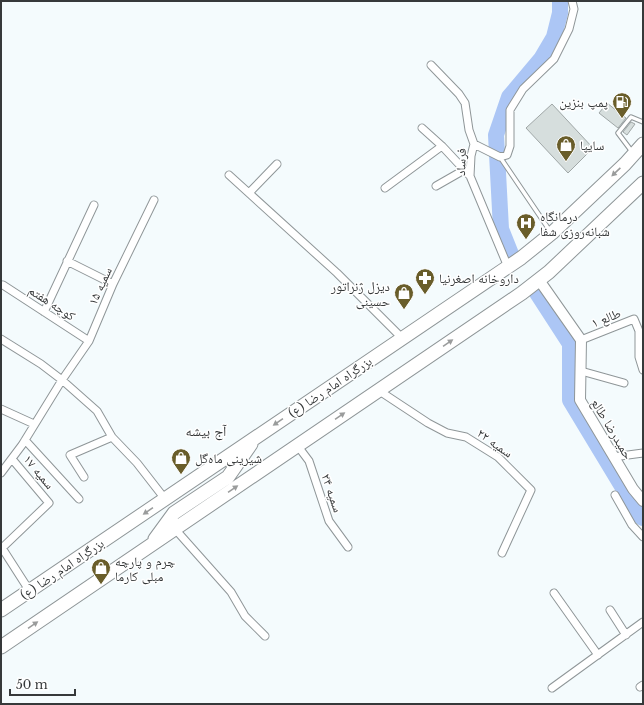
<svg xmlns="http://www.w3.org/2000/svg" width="644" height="705" viewBox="0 0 644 705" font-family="'Libre Baskerville','Noto Naskh Arabic',serif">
<rect width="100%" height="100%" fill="#f4fbfd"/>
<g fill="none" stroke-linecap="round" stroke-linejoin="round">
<path stroke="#acc6f5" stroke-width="16" d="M513,259L501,229L496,135L509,97L541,59L554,37L560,13V1
M535,290L570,344V400L640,516L643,518"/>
</g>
<path fill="#d6dedd" stroke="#a0a7a7" d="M607,103L626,118L618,128L599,113Z
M552,104L593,148L568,173L526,128Z
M631,122L635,124L627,135L623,132Z"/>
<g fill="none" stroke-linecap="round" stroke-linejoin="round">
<g stroke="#8f9698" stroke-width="5.5">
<path id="lane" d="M633,153L618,133L631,117L643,122
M500,157L550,231"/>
</g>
<g stroke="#8f9698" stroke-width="9">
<path id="street" d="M431,65L459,94L465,103L469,130L474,144L471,156L470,176L508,267
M422,128L442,146L470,176
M474,144L500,157L507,155L510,146V110L523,89L554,59L569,29L574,9L572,1
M229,175L337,273L402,338
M436,186L464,170
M385,188L442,146
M249,193L277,164
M67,261L113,284
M3,285L89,341
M44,312L94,205
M1,339L41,364L62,380L97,411L112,437L137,463L165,499
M581,340L634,319L639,331V357L643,370
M581,371L624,383
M378,390L428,423L447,433L466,437L498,457L531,490L502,553
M1,409L34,424
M25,440L79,499
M297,445L309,461L329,521L348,547
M613,457L643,453
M12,459L49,503L2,548L29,590
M1,473L22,445L62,380L89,341L113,284L154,200
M84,477L70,455L112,437
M615,495L632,525L643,537
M175,529L231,592L245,616L265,636
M554,593L598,655
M610,610L626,635
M640,687L643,685
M552,688L643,622"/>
</g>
<g stroke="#8f9698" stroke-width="12">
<path id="secondary" d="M539,280L581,340L580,400L633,489L643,501"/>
</g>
<g stroke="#8f9698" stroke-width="15">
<path id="highway" d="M155,539L174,513L228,477L251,444
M1,610L521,258L552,233L625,164L643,144
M1,647L522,293L549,272L643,183"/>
</g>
<use href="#lane" stroke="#fff" stroke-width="3.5"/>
<use href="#street" stroke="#fff" stroke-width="7"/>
<use href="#secondary" stroke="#fff" stroke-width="10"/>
<use href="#highway" stroke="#fff" stroke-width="13"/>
</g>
<defs><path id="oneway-solid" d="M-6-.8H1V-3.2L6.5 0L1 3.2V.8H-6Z"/></defs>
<g fill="#9a9c9c">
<use href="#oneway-solid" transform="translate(616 172) rotate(137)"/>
<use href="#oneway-solid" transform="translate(448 343) rotate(-34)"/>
<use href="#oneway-solid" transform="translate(340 416) rotate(-34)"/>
<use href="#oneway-solid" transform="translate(278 422) rotate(146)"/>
<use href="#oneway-solid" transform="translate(233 489) rotate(-34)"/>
<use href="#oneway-solid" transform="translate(148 511) rotate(146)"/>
<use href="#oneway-solid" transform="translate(33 625) rotate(-34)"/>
</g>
<defs>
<g id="fuel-pin" transform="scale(1)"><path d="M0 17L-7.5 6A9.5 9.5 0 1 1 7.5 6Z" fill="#695d2a" stroke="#fff"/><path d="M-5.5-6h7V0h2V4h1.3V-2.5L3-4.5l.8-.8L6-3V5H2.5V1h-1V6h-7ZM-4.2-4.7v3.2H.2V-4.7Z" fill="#fff"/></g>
<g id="shop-pin" transform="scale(1)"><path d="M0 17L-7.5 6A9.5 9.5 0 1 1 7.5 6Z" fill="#695d2a" stroke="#fff"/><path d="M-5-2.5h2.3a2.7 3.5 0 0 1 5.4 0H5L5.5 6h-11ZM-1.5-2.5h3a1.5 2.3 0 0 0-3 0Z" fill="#fff"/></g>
<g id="hospital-pin" transform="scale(1)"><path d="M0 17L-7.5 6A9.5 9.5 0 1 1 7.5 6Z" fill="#695d2a" stroke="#fff"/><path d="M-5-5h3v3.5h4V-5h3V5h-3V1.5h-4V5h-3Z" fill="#fff"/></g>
<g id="pharmacy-pin" transform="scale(1)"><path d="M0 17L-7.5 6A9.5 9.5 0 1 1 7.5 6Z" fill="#695d2a" stroke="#fff"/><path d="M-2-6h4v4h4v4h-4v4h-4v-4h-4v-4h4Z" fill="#fff"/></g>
</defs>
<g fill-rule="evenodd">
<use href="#fuel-pin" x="622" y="102"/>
<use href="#shop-pin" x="566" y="145"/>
<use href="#hospital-pin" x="526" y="223"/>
<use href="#pharmacy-pin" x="425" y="278"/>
<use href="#shop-pin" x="404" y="293"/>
<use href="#shop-pin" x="181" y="458"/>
<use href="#shop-pin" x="101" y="568"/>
</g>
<g text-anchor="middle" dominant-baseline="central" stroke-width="3" stroke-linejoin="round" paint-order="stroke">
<g font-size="13" fill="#36393a" stroke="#fff" text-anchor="start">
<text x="608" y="102" text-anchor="end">پمپ بنزین</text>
<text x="580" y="145">سایپا</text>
<text x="540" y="216">درمانگاه<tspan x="540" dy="15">شبانه‌روزی شفا</tspan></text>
<text x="439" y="278">داروخانه اصغرنیا</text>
<text x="390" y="286" text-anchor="end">دیزل ژنراتور<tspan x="390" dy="15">حسینی</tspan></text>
<text x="195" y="458">شیرینی ماه‌گل</text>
<text x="115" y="561">چرم و پارچه<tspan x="115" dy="15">مبلی کارما</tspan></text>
</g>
<g font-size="13" fill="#36393a" stroke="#fff">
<text transform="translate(461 162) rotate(-88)">فرساد</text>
<text transform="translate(100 286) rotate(-66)">سمیه ۱۵</text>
<text transform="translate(52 303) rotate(33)">کوچه هفتم</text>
<text transform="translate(606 318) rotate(-21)">طالع ۱</text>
<text transform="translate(330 387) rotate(-34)">بزرگراه امام رضا (ع)</text>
<text transform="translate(612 429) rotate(59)">حمیدرضا طالع</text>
<text transform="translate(495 443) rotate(35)">سمیه ۲۲</text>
<text transform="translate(39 472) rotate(50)">سمیه ۱۷</text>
<text transform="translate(332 493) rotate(71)">سمیه ۲۴</text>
<text transform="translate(62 569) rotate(-34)">بزرگراه امام رضا (ع)</text>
</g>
<g font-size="14" fill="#36393a" stroke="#fff">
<text x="206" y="431">آج بیشه</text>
</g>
</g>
<rect width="644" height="705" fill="none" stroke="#36393a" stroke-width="4"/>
<path d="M10 689v6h65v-6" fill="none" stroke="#36393a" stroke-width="2"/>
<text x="16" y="689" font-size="12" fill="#36393a" stroke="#ffffff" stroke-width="3" paint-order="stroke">50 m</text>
</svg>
